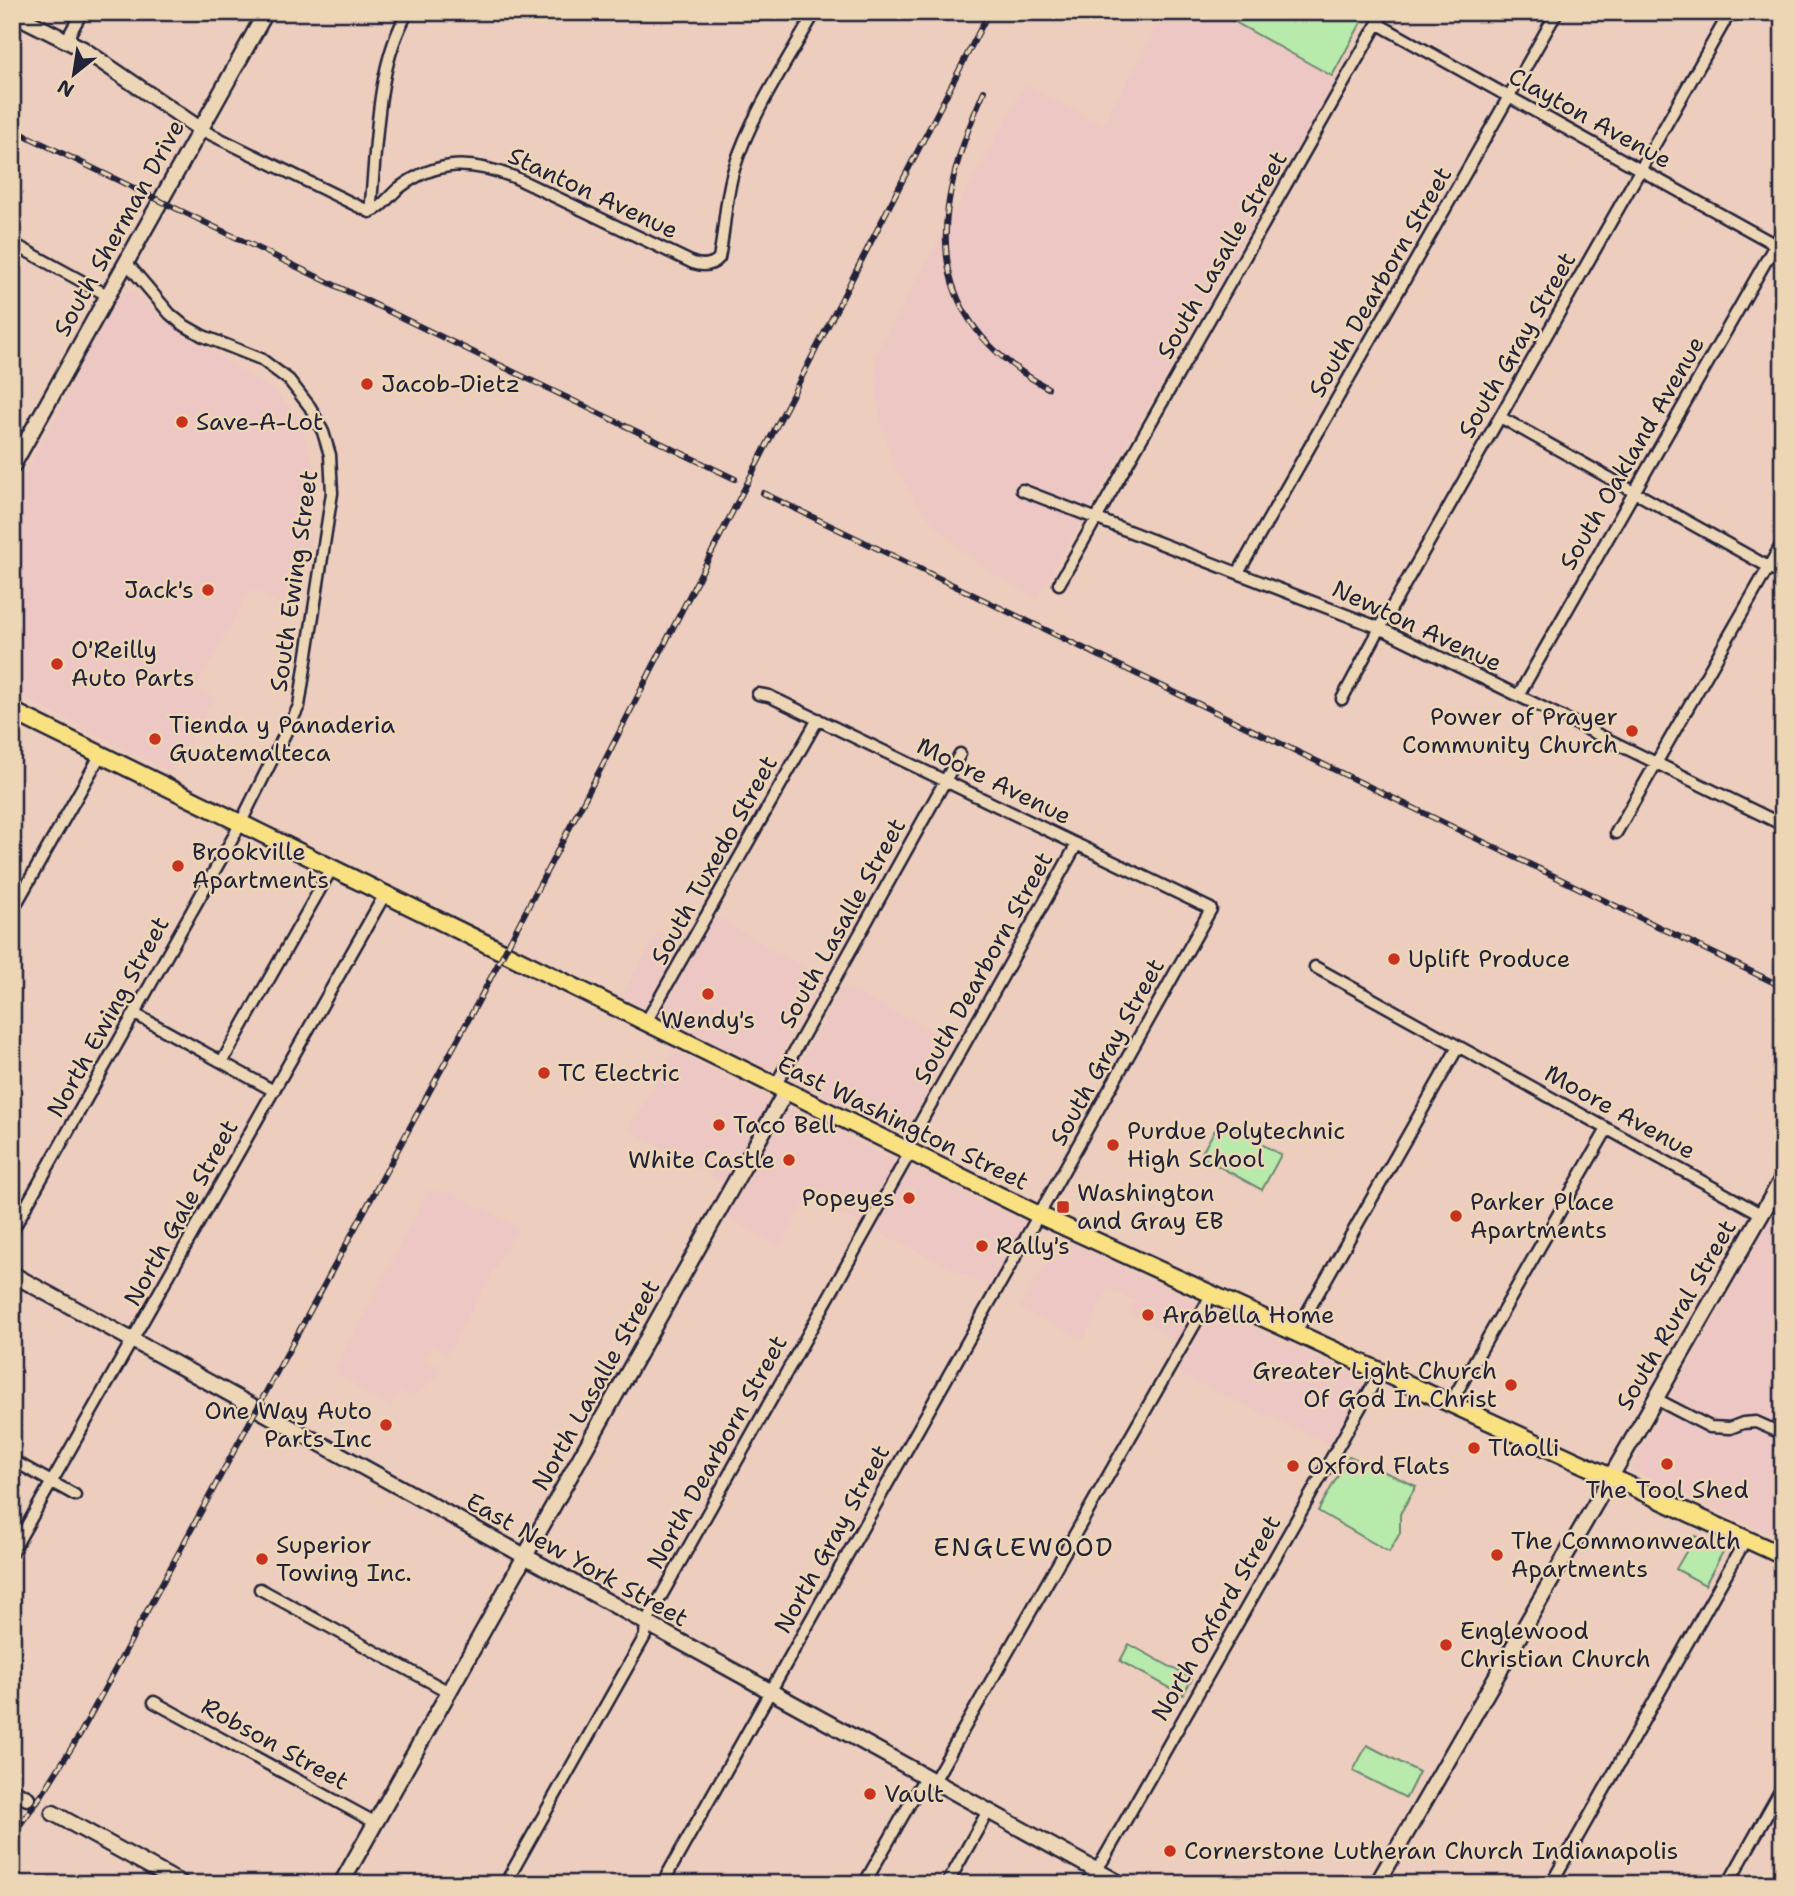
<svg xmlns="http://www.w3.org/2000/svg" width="1795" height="1896" viewBox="0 0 1795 1896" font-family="'Shantell Sans',sans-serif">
<rect width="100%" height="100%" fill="#edcdbd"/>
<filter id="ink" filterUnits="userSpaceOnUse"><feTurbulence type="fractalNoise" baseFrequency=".0143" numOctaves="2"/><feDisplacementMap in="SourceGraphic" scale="14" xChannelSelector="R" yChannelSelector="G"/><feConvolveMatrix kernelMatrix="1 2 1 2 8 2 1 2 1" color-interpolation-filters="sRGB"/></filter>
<g filter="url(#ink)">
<path fill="#edc7c3" d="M1166,12H1219L1337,79L1037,598L994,574L961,550L932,522L915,500L894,464L881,424L876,390L875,356L1025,85L1103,125Z
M129,292L145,301L163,320L273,391L297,416L315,469L309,557L282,605L251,588L196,687L214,698L170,772L12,691V495L63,405L93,337L114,301Z
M714,916L823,979L771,1070L668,1020L662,1013Z
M658,931L683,946L650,1003L643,1007L622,997Z
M843,987L955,1042L903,1134L792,1081Z
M674,1052L769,1099L768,1110L726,1184L629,1130Z
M788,1108L897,1162L863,1224L807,1199L780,1247L727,1217Z
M911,1168L1026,1223L991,1288L875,1230Z
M428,1191L451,1193L518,1227L446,1354L432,1346L424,1359L440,1368L436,1378L412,1397L400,1390L391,1406L356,1387L357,1385L334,1372Z
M1783,1197V1539L1631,1469Z
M1060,1238L1200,1304L1178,1342L1160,1330L1129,1314L1135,1300L1108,1288L1084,1339L1020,1308Z
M1213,1310L1366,1380L1345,1424L1331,1444L1177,1373Z"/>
<path fill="#b8eaab" stroke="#6d8673" stroke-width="2" d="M1217,12H1367L1332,76Z
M1220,1121L1281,1155L1262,1190L1200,1156Z
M1349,1456L1416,1486L1400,1514V1533L1389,1552L1318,1511Z
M1695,1536L1724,1550L1705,1585L1676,1569Z
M1129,1644L1192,1679L1183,1695L1120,1661Z
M1367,1745L1419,1772L1406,1798L1353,1771Z"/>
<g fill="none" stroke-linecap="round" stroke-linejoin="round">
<path stroke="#c4aba3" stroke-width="14" stroke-dasharray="14 7" stroke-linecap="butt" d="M27,1798L53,1813"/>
<g stroke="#22223b" stroke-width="15">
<path id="street" d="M1378,24L1783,249
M67,39L82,12
M200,129L370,212C382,208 389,196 399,188C437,159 472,161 514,177L693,263C702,266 712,266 719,258C725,229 725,198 734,169C750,116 788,60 815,12
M370,212C377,149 375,67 408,12
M12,243L107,295
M1500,417L1783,575
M1022,490L1380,628L1783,825
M1238,573L1557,12
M1059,584L1384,12
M1518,696L1783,231
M1342,699L1380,628L1730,12
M1616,833L1783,542
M12,911L101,754
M1315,967L1761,1214
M135,1014L274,1091
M646,1022L818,719
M222,1062L332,868
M775,1086L960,754
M905,1150L1077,844
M12,1231L234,836L299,706L332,493L330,455L323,432L310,407L289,380L261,359L203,336L182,324L170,314L126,262
M1296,1332L1458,1047
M1654,1398L1710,1427L1730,1428L1743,1423L1756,1422L1783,1434
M1450,1404L1607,1129
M12,1460L75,1495
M12,1552L385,894
M260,1589L449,1692
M154,1702L376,1823
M934,1781L1212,1294
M505,1884L645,1636L646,1623L910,1152
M662,1884L1211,909L769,696L758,694
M864,1884L925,1777
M947,1884L988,1811
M1086,1884L1103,1860L1381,1371
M1551,1884L1746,1539
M1728,1884L1783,1786"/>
</g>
<g stroke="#22223b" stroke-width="19">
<path id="secondary" d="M12,13L83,49L200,129
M12,467L266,12
M12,1274L1121,1884
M12,1791L27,1798
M53,1813L182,1884
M341,1884L786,1091
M1377,1884L1783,1177"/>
</g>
<g stroke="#22223b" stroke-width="21">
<path id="primary" d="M12,711L1039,1215L1783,1556"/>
</g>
<use href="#street" stroke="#edd6b5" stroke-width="10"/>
<use href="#secondary" stroke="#edd6b5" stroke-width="14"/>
<use href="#primary" stroke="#f9e181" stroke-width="16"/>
<g stroke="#22223b" stroke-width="6">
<path id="rail" d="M984,91C932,211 916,316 1048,388
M12,129L735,479
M763,493L1783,987
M12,1836L43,1793L79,1736L478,1002L601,768L989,12"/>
</g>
<use href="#rail" stroke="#edd6b5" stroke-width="3.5" stroke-dasharray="10" stroke-linecap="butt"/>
</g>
</g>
<g fill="#c8321e" stroke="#edd6b5" stroke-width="2.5">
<circle cx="367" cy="384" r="7"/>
<circle cx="182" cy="422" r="7"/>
<circle cx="208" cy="590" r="7"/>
<circle cx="57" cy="664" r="7"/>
<circle cx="1632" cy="731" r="7"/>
<circle cx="155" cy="739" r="7"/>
<circle cx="178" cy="866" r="7"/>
<circle cx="1394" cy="959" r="7"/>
<circle cx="708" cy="994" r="7"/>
<circle cx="544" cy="1073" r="7"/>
<circle cx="719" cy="1125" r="7"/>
<circle cx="1113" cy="1145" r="7"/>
<circle cx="789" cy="1160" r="7"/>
<circle cx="909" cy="1198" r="7"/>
<rect x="1056" y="1200" width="14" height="14" rx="3.5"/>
<circle cx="1456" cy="1216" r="7"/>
<circle cx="982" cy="1246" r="7"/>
<circle cx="1148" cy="1315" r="7"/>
<circle cx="1511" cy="1385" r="7"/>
<circle cx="386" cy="1425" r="7"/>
<circle cx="1474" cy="1448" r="7"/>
<circle cx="1667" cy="1464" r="7"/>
<circle cx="1293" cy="1466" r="7"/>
<circle cx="1497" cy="1555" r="7"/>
<circle cx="262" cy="1559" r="7"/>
<circle cx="1446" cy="1645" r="7"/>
<circle cx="870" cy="1794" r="7"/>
<circle cx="1170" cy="1851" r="7"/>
</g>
<g text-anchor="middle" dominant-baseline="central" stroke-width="5" stroke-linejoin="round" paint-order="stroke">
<g font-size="24" fill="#22223b" stroke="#edd6b5">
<text transform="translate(1590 118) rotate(29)">Clayton Avenue</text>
<text transform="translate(593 193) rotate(25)">Stanton Avenue</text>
<text transform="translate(119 228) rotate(-61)">South Sherman Drive</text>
<text transform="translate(1222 255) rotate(-60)">South Lasalle Street</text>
<text transform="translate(1380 282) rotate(-60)">South Dearborn Street</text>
<text transform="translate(1517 345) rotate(-60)">South Gray Street</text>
<text transform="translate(1632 453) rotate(-60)">South Oakland Avenue</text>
<text transform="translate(294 581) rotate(-82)">South Ewing Street</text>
<text transform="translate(1417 626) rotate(25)">Newton Avenue</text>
<text transform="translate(994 781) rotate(26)">Moore Avenue</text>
<text transform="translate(714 860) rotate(-61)">South Tuxedo Street</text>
<text transform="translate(842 923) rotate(-61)">South Lasalle Street</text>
<text transform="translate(983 968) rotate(-61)">South Dearborn Street</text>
<text transform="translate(108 1017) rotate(-61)">North Ewing Street</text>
<text transform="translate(1107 1052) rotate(-61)">South Gray Street</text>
<text transform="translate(1620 1112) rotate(29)">Moore Avenue</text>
<text transform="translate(903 1123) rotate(26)">East Washington Street</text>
<text transform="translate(181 1213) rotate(-61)">North Gale Street</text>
<text transform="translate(1676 1315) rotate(-60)">South Rural Street</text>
<text transform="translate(596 1385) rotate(-61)">North Lasalle Street</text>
<text transform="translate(717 1452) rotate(-61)">North Dearborn Street</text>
<text transform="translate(832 1539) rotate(-61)">North Gray Street</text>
<text transform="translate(577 1560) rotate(29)">East New York Street</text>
<text transform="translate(1216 1618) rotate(-60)">North Oxford Street</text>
<text transform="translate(275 1744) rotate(29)">Robson Street</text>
</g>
<g font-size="24" fill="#22223b" stroke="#edd6b5" text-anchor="start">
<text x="381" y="384">Jacob-Dietz</text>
<text x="196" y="422">Save-A-Lot</text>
<text x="194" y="590" text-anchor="end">Jack's</text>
<text x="71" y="650">O'Reilly<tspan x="71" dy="28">Auto Parts</tspan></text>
<text x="1618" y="717" text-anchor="end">Power of Prayer<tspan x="1618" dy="28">Community Church</tspan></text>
<text x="169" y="725">Tienda y Panaderia<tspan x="169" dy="28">Guatemalteca</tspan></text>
<text x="192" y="852">Brookville<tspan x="192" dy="28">Apartments</tspan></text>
<text x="1408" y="959">Uplift Produce</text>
<text x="708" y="1020" text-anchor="middle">Wendy's</text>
<text x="558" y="1073">TC Electric</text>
<text x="733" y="1125">Taco Bell</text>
<text x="1127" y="1131">Purdue Polytechnic<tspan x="1127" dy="28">High School</tspan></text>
<text x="775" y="1160" text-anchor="end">White Castle</text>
<text x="1077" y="1193">Washington<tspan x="1077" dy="28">and Gray EB</tspan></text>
<text x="895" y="1198" text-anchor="end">Popeyes</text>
<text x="1470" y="1202">Parker Place<tspan x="1470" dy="28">Apartments</tspan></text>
<text x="996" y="1246">Rally's</text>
<text x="1162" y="1315">Arabella Home</text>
<text x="1497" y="1371" text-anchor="end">Greater Light Church<tspan x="1497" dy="28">Of God In Christ</tspan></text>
<text x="372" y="1411" text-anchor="end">One Way Auto<tspan x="372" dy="28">Parts Inc</tspan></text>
<text x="1488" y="1448">Tlaolli</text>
<text x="1307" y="1466">Oxford Flats</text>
<text x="1667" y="1490" text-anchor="middle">The Tool Shed</text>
<text x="1511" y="1541">The Commonwealth<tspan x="1511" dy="28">Apartments</tspan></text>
<text x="276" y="1545">Superior<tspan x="276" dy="28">Towing Inc.</tspan></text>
<text x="1460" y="1631">Englewood<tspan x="1460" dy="28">Christian Church</tspan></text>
<text x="884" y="1794">Vault</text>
<text x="1184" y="1851">Cornerstone Lutheran Church Indianapolis</text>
</g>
<g font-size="26" letter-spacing="2" fill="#22223b" stroke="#edd6b5">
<text x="1024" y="1546">ENGLEWOOD</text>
</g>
</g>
<rect width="1795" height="1896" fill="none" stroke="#edd6b5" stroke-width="42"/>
<rect x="21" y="21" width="1753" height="1854" fill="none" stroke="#22223b" stroke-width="2.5" filter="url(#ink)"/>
<g transform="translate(74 74) rotate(210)" stroke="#edd6b5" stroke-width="5" paint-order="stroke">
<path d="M0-5L12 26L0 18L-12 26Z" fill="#22223b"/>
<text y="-10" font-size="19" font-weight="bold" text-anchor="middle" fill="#22223b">N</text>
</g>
</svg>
